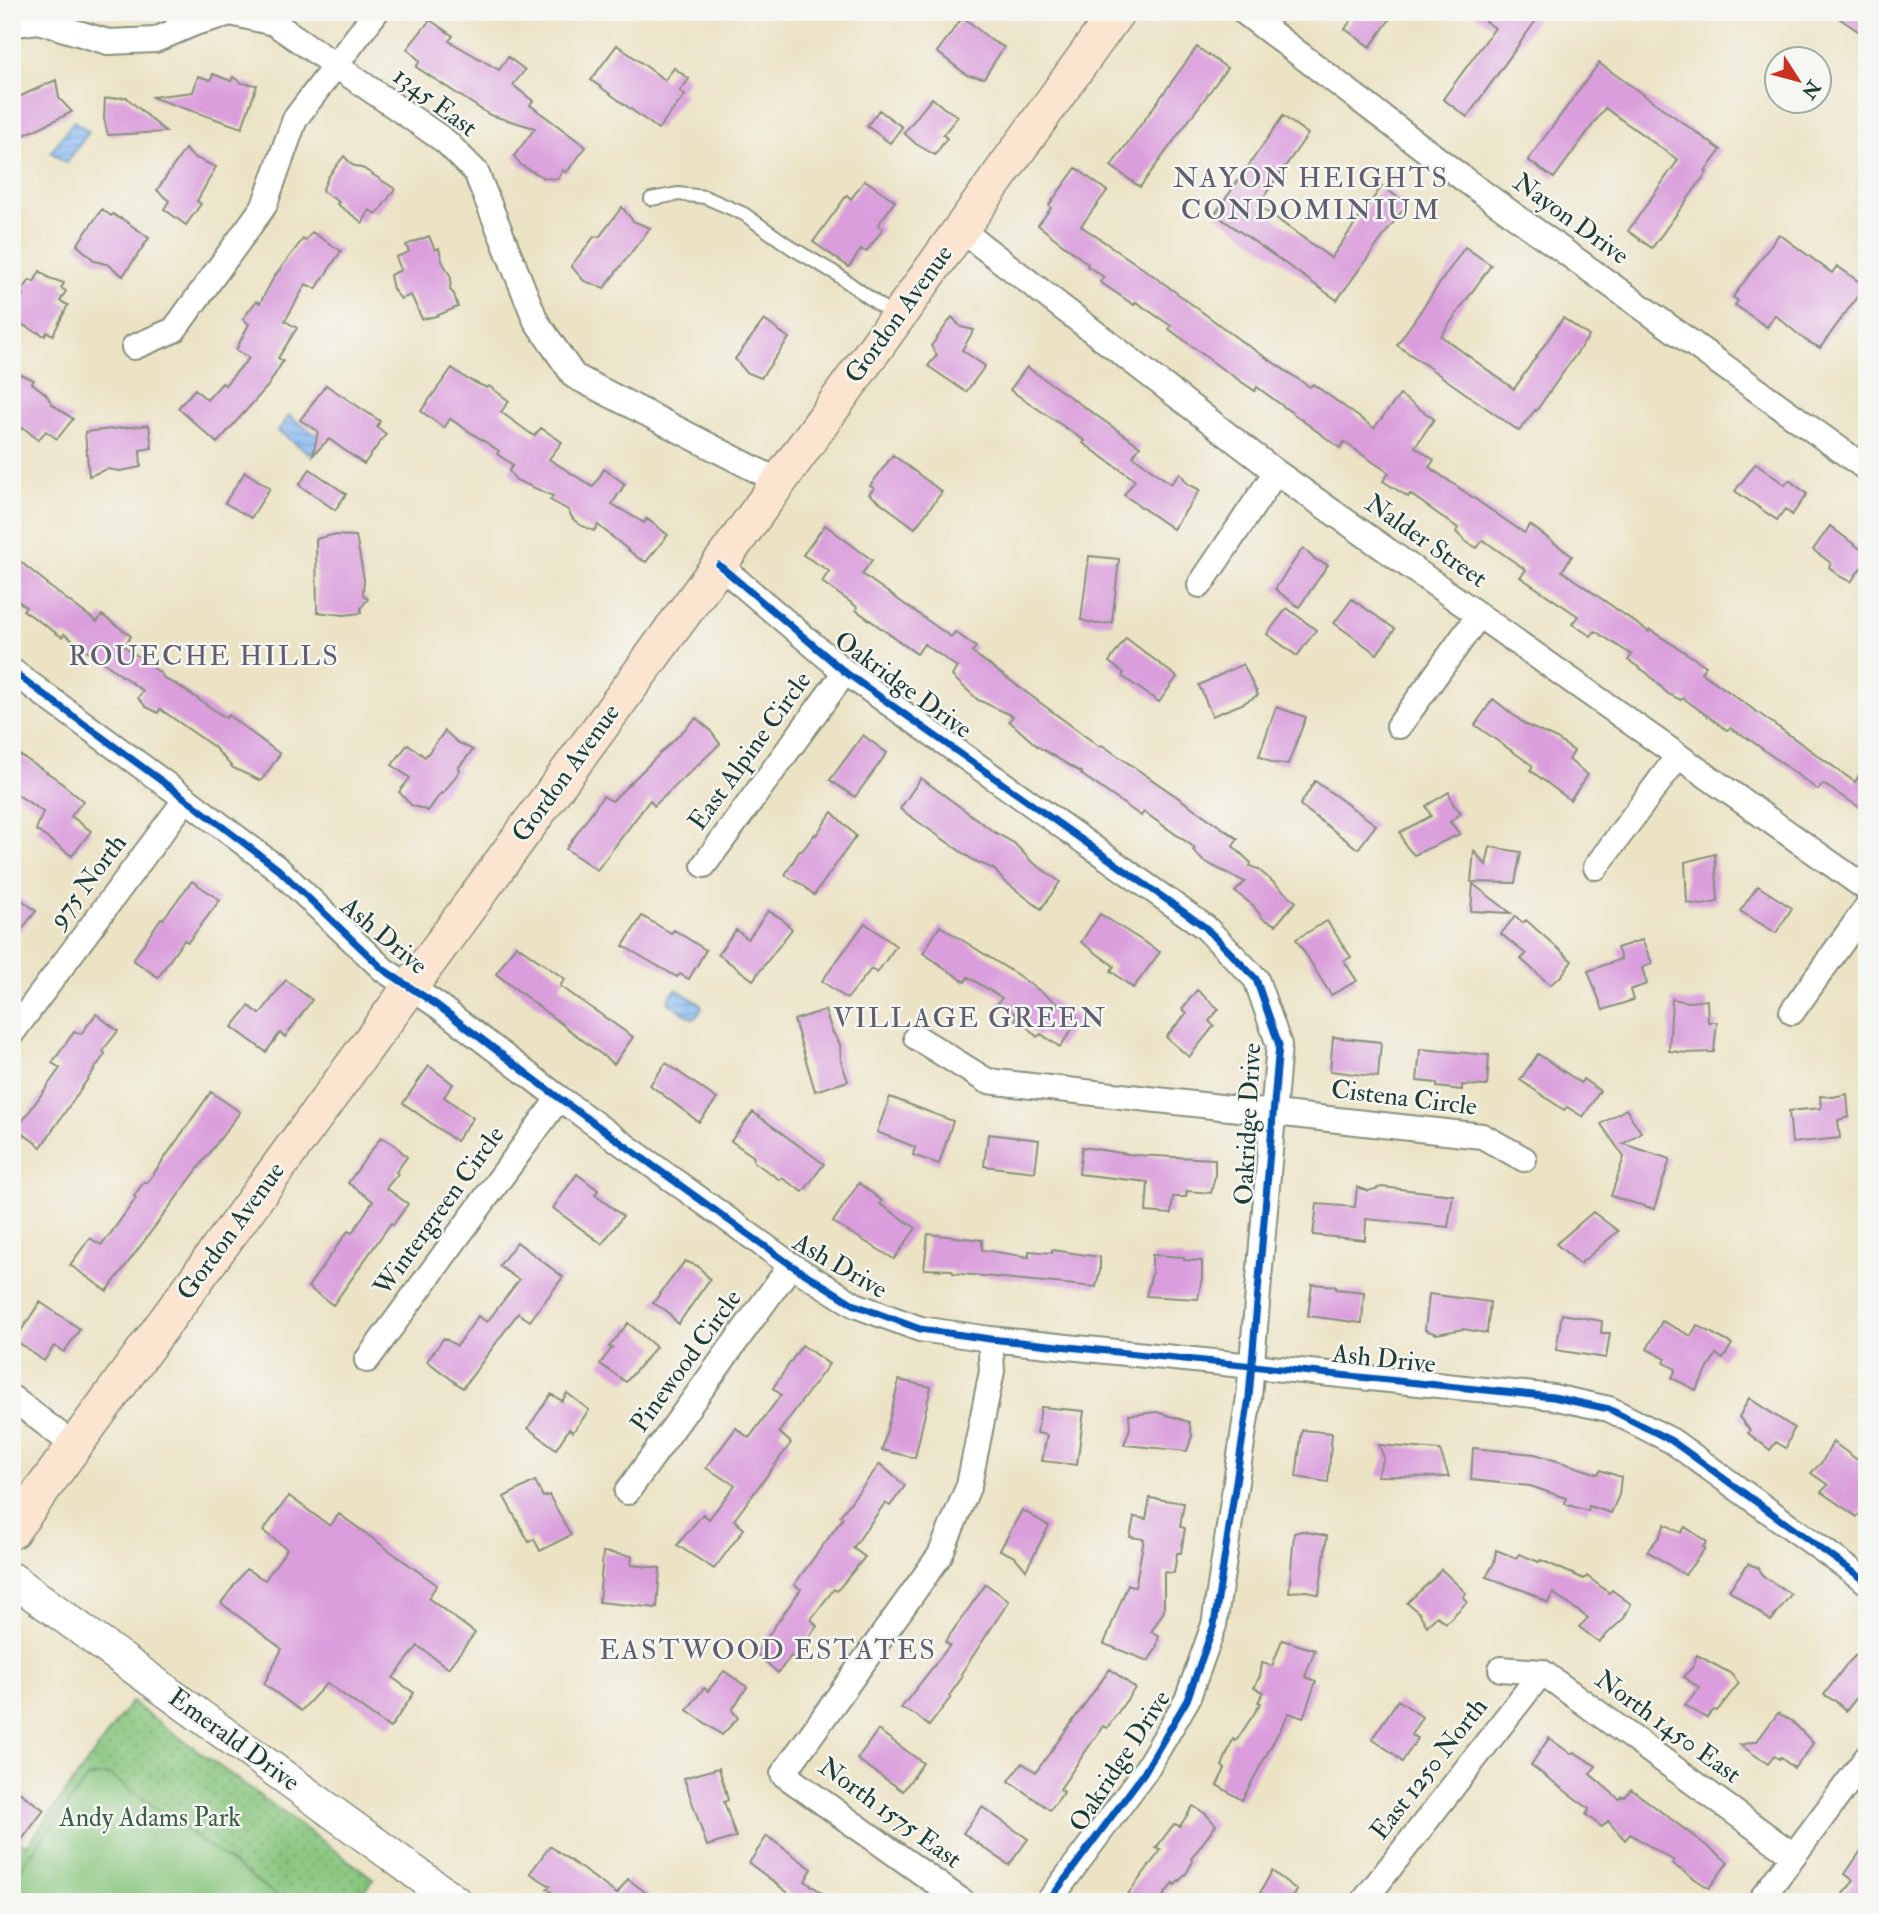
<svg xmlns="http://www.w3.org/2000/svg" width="1879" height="1914" viewBox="0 0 1879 1914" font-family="'IM FELL Double Pica',serif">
<defs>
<pattern id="grass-dots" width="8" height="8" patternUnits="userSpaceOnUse" patternTransform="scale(1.75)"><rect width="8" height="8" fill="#86c57c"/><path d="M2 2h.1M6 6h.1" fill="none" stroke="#6da166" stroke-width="1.8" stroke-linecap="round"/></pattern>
<pattern id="water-rules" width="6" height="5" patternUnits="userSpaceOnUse" patternTransform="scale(1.75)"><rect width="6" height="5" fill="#88bbf5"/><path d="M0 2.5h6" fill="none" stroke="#6f99c7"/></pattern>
</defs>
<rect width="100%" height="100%" fill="#f6f6f2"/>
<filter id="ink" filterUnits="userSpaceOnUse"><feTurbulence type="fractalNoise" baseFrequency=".0143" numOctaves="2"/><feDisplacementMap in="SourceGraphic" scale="14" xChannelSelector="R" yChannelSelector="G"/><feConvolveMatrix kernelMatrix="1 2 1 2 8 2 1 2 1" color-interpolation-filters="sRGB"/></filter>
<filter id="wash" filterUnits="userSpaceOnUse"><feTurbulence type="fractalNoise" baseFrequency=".00686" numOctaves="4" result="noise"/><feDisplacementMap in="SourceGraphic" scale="28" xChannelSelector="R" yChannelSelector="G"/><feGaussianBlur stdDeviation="1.57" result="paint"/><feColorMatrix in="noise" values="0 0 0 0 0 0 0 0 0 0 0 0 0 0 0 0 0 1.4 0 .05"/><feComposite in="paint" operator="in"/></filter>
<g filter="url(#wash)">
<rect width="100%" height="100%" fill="#ece3c5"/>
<path fill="url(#grass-dots)" stroke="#528158" stroke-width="2" d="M131,1702L374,1879L356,1902H12V1836L27,1846Z"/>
<path fill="#86c57c" stroke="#528158" stroke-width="2" d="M110,1775L286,1902H12V1880L88,1777Z"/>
<path fill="url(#water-rules)" stroke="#547c94" stroke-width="2" d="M74,121L89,132L66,163L51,152Z
M289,416L323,440L312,455L278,431Z
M675,990H678L700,1004L702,1008L696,1017L692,1018L669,1003L668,1000Z"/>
<g id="blocks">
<path fill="#da9edc" d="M1357,12H1395L1370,47L1345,29Z
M1472,12H1528L1537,19L1467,117L1443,99L1495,28Z
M1830,12H1867V37Z
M963,17L992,41L1004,47L984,78L967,75L937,52Z
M430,20L453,36L449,41L499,70L508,57L525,70L513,85L533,101L530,105L586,147L566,173L563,170L558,179L545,178L522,166L514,156L535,128L490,115L416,67L420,61L407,49Z
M617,45L665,80L674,68L689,79L680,91L685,95L658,129L591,80Z
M1197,47L1227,68L1140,187L1111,166Z
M1599,63L1721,150L1705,171L1707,172L1652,248L1628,231L1678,160L1605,108L1554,178L1528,160Z
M213,74L231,81L233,77L242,83L257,85L242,128L151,97L193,92L198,76L211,80Z
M56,80L59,98L72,112L12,141V100Z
M127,97L128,99L166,132L108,135L104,119L105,99Z
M932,98L944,108L958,116L943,135L947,138L935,155L916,144L904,133Z
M879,110L902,127L890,143L867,126Z
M1283,116L1308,134L1258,205L1331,258L1382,186L1407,204L1337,300L1215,214Z
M185,149L193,157L216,167L197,201L201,204L186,225L164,209L169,201L157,190Z
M344,156L352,165L364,169L395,189L377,214L369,210L363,223L337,204L339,202L322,191L328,177Z
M1076,168L1107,191L1081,226L1154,276L1241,341L1310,387L1313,384L1374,428L1400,395L1434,419L1415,447L1434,460L1429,467L1524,533L1530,525L1572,556L1562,571L1649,632L1650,630L1706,666L1701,672L1855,782L1867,763V812L1823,784L1818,790L1749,739L1730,728L1727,730L1683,698L1681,700L1668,694L1647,673L1628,660L1632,655L1595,631L1591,636L1572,624L1578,616L1520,577L1526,570L1483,540L1477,548L1466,542L1456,532L1458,528L1410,494L1408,497L1383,481L1389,473L1344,442L1340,448L1257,387L1255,391L1221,368L1169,329L1171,326L1136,302L1134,305L1100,282L1104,277L1087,266L1088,264L1038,225L1051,208L1049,205Z
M865,180L895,201L878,225L883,229L874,241L866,252L861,249L849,267L813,242L847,195L851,199Z
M622,207L633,221L650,228L604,288L584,281L571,266L594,237L600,236Z
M102,209L111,216L113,214L120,219L121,218L149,238L123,276L109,265L95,261L77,245Z
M312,232L341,251L316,289L306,284L285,321L297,328L278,358L283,361L268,386L217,443L178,408L195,389L207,400L222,383L225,385L249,358L236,350L249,324L243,319L256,301L260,303L274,277L303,239L305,241Z
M1779,234L1832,273L1837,266L1865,286L1820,348L1805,340L1775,315L1767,327L1735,305L1738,301L1733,297Z
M429,236L435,250L439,248L442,261L451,277L450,290L454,294L458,307L436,316L422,319L411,295L401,299L393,289L390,275L401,270L396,257L409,252L406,245Z
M1465,247L1491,265L1441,336L1514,389L1563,318L1589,336L1536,411L1535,410L1519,431L1397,345Z
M40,271L49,278L64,283L61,288L66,291L60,301L68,305L53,335L47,332L45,336L12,320V315L23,295L21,292L30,280L34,282Z
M952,317L961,327L974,330L962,350L985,366L966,392L928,366L937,355L931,346Z
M764,320L789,338L761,378L746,372L735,359Z
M1027,367L1140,446L1133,456L1171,484L1180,473L1188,484L1200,490L1173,529L1124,495L1135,480L1083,443L1085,441L1010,390Z
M452,368L467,379L487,388L489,386L509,401L501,412L534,436L541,428L562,442L549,459L593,487L604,469L625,484L612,504L644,523L647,519L668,535L646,562L638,558L598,525L594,531L580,525L573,519L568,510L550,500L553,496L516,480L509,471L513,465L497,454L499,451L450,419L444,428L421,411Z
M12,371L34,380L32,383L46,394L52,404L73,419L57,439L46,431L38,440L24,428L17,431L12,420Z
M326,385L380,421L377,427L386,434L364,464L329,439L313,455L318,431L300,420Z
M149,425L152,448L140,450L141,467L120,471L107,469L89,476L85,432Z
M893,455L942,492L915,528L869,494L874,488L870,486Z
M1756,463L1785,485L1789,480L1807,494L1792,515L1785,509L1777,520L1735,491Z
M310,469L346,494L335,510L299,485Z
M245,472L270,488L251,518L225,503Z
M825,525L872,560L862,574L951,637L955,632L976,647L972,652L1100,747L1102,745L1238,839L1233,846L1251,863L1250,866L1258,869L1296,902L1291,907L1276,925L1263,919L1253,905L1235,892L1245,882L1203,861L1193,850L1195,848L1144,812L1141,816L1081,774L1082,773L1037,746L1009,721L1013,716L978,700L952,676L957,667L924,644L917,654L856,610L857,607L822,582L829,571L803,555Z
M1830,526L1867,554V559L1851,582L1839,576L1829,567L1831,563L1813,550Z
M332,535L356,536L364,579L363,595L368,599L361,608V613L344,615L317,612L316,539Z
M1303,548L1314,559L1328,565L1299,607L1275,589Z
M12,555L47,583L46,584L97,622L102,615L131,636L124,646L159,672L166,680L176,684L226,718L228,715L280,754L261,781L233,768L214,747L160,709L158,713L146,707L138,698L143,691L64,634L62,637L23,610L26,607L12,596Z
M1089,556L1119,559L1112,623L1096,624L1081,620Z
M1352,599L1395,629L1377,654L1334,623Z
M1287,608L1316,630L1297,656L1267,634Z
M1126,638L1177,677L1159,702L1122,676L1124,673L1109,662Z
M1243,664L1258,695L1242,704L1212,716L1199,685Z
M1493,699L1526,725L1557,739L1574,751L1569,760L1588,775L1570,800L1530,770L1533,766L1475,725Z
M1276,707L1306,717L1288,764L1273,763L1259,756Z
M696,718L709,729L720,744L654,806L650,800L597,870L566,849L603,796L612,801Z
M445,731L457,742L473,750L458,768L460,770L443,794L441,793L428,811L411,805L399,792L410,778L392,765L408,744L425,757Z
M863,735L887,753L855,797L830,780Z
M12,750L54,777L83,801L71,816L91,831L72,856L36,830L43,812L12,791Z
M921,778L994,832L1014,843L1031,861L1060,882L1041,909L1003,880L994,869L973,860L900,809Z
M1315,781L1376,825L1358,849L1300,805Z
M1449,792L1453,804L1461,813L1450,822L1460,834L1414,855L1405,845L1400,832L1431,816L1426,806Z
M832,812L856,836L814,895L803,885L785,875L800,850L802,851L815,834L816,835Z
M1490,847L1521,852L1515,883L1471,882L1474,851L1486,865Z
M1715,854L1718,902L1702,905L1687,903L1685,862Z
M192,881L220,900L188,942L184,940L158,977L133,960L161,918L163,919Z
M1473,884L1511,913L1471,911Z
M1758,886L1792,908L1776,933L1740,911Z
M12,892L36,911L12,942Z
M768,911L781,918L792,929L753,980L718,954L736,930L748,939Z
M1100,914L1160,952L1133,988L1111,971L1114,966L1081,942Z
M642,916L671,933L674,930L706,950L689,979L680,974L677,977L623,946Z
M1515,916L1523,923L1526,920L1572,961L1561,976L1550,985L1521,959L1526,954L1501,934Z
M1327,921L1351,957L1344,961L1357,981L1331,995L1296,939Z
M865,923L896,946L877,973L871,969L847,999L822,981Z
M940,926L1019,976L1079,1019L1060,1047L1041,1034L1037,1037L1027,1027L1015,1020L1017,1015L998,1003L1002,998L968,977L965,982L923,953Z
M1642,940L1652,963L1642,968L1647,984L1630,990L1633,1000L1603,1010L1588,971L1621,959L1617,948Z
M516,945L565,979L560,986L633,1037L614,1064L496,974Z
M286,980L312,1000L285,1037L280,1033L266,1052L232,1027L249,1006L260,1014Z
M1197,990L1219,1009L1209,1021L1214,1026L1189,1057L1166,1037L1187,1013L1182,1009Z
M1672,999L1689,1002L1707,1000L1708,1022H1717L1714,1052L1687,1053L1669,1051Z
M825,1010L832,1031L840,1044L841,1061L848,1081L815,1091L794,1020Z
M96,1014L118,1031L103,1050L105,1054L41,1147L17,1129L60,1068L52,1063L74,1032L81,1034Z
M1333,1037L1381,1042L1378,1077L1330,1071Z
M1420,1049L1489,1055L1487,1086L1462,1085V1090L1437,1087V1083L1417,1081Z
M1538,1054L1581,1083L1583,1079L1600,1091L1583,1117L1567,1107L1564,1110L1520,1080Z
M666,1063L717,1099L699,1122L650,1085Z
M429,1066L453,1084L444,1097L473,1118L456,1141L403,1103Z
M211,1092L240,1112L107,1291L70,1265L90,1238L101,1245L111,1233L136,1198L134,1196L144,1182L147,1183Z
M1847,1094L1849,1117L1838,1120L1840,1138L1792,1143L1789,1111L1821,1108L1820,1096L1833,1097Z
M890,1097L953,1121L939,1164L913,1155L915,1147L877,1132Z
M1626,1109L1641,1132L1623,1144L1670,1159L1654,1209L1611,1196L1624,1157L1601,1124Z
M753,1112L824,1164L803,1192L782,1178L780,1180L754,1162L753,1156L731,1141Z
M988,1134L1039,1140L1035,1172L984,1166Z
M381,1137L395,1145L407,1157L396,1172L398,1174L386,1188L408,1204L393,1225L391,1223L333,1305L308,1287L348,1231L352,1233L373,1201L348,1183Z
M1082,1147L1134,1155L1215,1159V1176L1211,1193L1187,1191L1186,1197H1173L1171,1214L1146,1212L1148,1182L1079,1174Z
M577,1174L598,1190L595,1195L623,1216L602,1244L553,1208Z
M859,1183L882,1201L880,1204L916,1228L894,1259L833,1222Z
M1357,1187L1368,1191L1382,1187L1453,1195L1448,1227L1366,1219L1365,1240L1313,1235L1317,1204L1355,1207Z
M1593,1212L1618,1231L1580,1264L1556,1244Z
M928,1234L982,1240V1250L1029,1257V1251L1052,1253V1250L1100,1257V1271L1096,1287L953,1273L952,1270L924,1269Z
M517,1242L563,1277L530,1321L518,1313L463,1388L427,1361L444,1338L457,1346L478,1316L487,1322L519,1280L499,1266Z
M1152,1255L1184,1257V1260L1202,1261V1278L1198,1299L1146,1296L1152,1273Z
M685,1261L698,1266L710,1279L678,1324L667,1311L653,1303Z
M1312,1284L1336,1286V1289L1364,1292L1362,1323L1308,1316Z
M1429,1294L1490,1302L1487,1333L1463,1329L1437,1334L1425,1330Z
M40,1302L80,1329L64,1352L54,1346L44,1361L15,1340Z
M1562,1314L1602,1321L1601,1333H1610L1606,1358L1556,1350Z
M1662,1321L1691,1336L1697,1325L1732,1344L1723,1359L1716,1354L1696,1390L1672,1378L1676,1369L1664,1363L1666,1359L1647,1349Z
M628,1323L656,1347L626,1382L600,1364L612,1348L609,1347Z
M802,1345L829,1364L779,1432L791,1443L734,1520L744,1529L714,1569L677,1545L703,1514L709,1519L735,1485L706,1468L736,1428L749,1438L781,1395L773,1388Z
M899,1380L931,1387L915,1458L882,1450Z
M567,1393L589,1410L573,1432L569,1429L556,1449L528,1428L551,1394L562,1401Z
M1749,1398L1794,1428L1786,1448L1776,1442L1770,1450L1748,1433L1750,1430L1739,1417Z
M1041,1407L1084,1411L1077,1465L1042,1461L1047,1435L1037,1433Z
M1157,1412L1189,1422L1192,1436L1187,1451L1124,1445L1130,1428L1129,1415Z
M1302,1430L1332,1433L1328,1482L1296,1477Z
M1833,1442L1867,1467V1504L1857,1517L1821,1492L1828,1485L1811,1473L1822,1462Z
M1379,1445L1440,1450L1449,1477L1377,1476L1384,1458Z
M1473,1448L1535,1454L1598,1474L1600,1470L1621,1477L1619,1495L1611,1513L1589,1506L1588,1511L1565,1504L1566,1498L1530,1486L1471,1480Z
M880,1464L905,1486L890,1506L885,1503L853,1548L865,1557L837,1591L834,1589L811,1619L817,1626L794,1658L791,1656L778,1673L756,1653L801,1589L794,1585L843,1518L840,1516Z
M535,1481L543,1497L549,1495L571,1535L540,1551L534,1539L529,1542L504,1497Z
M289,1496L330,1526L339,1514L437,1585L428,1598L475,1633L448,1668L418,1646L393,1678L414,1693L390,1728L327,1683L301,1711L264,1684L282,1649L221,1603L246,1569L265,1580L287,1549L263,1531Z
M1150,1498L1184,1503L1180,1527L1185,1528L1181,1553H1177L1174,1573L1164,1572V1611L1151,1632L1159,1635L1156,1649L1148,1661L1104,1644L1128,1584L1135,1587L1144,1539L1130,1537L1134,1517L1146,1519Z
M1022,1510L1049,1526L1026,1570L1015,1557L1000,1550Z
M1665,1524L1681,1533L1685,1527L1707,1542L1703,1547L1705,1548L1685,1575L1647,1551L1659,1537Z
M1302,1531L1327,1536L1319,1595L1307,1591L1289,1592L1294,1533Z
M1496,1550L1516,1558L1519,1554L1539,1562L1541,1560L1584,1579L1587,1576L1609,1593L1612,1590L1631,1604L1624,1618L1599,1642L1579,1627L1588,1618L1553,1593L1548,1603L1528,1592L1486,1577L1494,1563Z
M603,1552L632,1556L631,1565L660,1568L657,1608L599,1602Z
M1748,1564L1759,1568L1763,1576L1791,1594L1771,1621L1729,1590Z
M1441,1569L1466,1593L1463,1597L1467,1602L1446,1623L1437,1616L1427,1626L1419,1613L1407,1603L1434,1578Z
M986,1584L1009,1601L961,1674L963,1676L949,1696L951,1697L929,1726L916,1715L901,1708L950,1645L945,1642Z
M1282,1640L1315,1650L1305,1677L1316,1681L1303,1718L1289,1713L1242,1800L1217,1785L1225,1769L1222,1766L1233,1739L1236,1741L1261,1703L1258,1702L1264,1692L1254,1688L1260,1676L1262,1663L1272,1666Z
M1867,1644V1685L1846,1711L1837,1702L1824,1695L1846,1665Z
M1697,1655L1730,1673L1739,1683L1717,1711L1714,1710L1706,1718L1685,1705L1700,1688L1683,1677L1692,1668Z
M1110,1669L1135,1688L1107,1728L1103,1726L1060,1789L1064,1792L1050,1810L1009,1781L1022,1763L1036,1772Z
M724,1671L747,1687L732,1710L738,1718L722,1735L687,1710L704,1688L708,1691Z
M1398,1700L1422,1717L1411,1735L1418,1738L1402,1762L1394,1754L1372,1739Z
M1778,1713L1792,1721L1813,1743L1807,1753L1794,1768L1780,1757L1779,1759L1774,1756L1768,1764L1740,1745L1757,1741Z
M878,1730L923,1763L903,1791L857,1759Z
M1549,1738L1571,1754L1574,1752L1596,1766L1590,1774L1619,1799L1622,1796L1624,1797L1631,1789L1728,1862L1709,1888L1672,1864L1674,1861L1630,1834L1625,1840L1608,1821L1602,1827L1586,1815L1589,1809L1531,1765Z
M719,1768L728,1800L724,1802L736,1837L707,1846L684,1778Z
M12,1787L44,1810L12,1853Z
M1193,1806L1206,1814L1216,1825L1191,1859L1193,1861L1186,1874L1175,1885L1173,1883L1159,1902H1122L1161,1850L1156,1848L1174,1824L1180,1826Z
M982,1807L1028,1839L1009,1865L963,1833Z
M767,1836L812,1869L805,1881L835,1902H800L749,1863Z
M1867,1842V1902H1836L1854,1881L1845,1874Z
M550,1846L617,1894L628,1879L658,1902H566L547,1889L550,1886L530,1873Z
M1272,1871L1297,1890L1291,1902H1255Z"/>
</g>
</g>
<g filter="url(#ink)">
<use href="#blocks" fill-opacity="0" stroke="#86907c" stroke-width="2"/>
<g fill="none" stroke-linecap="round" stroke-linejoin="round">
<g stroke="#86907c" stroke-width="16">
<path id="service" d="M172,33L173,12
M651,199L678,194L705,197L744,214L792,248L835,273L896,317"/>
</g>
<g stroke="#86907c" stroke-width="28">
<path id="minor" d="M1244,12L1465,180L1867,469
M12,25L38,21L108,42L155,40L195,23L231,13L274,23L445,141L476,172L536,321L574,376L778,481
M960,229L1276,472L1867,889
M134,347L174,330L264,206L295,119L376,12
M719,565L845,672L1205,927L1256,979L1279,1045L1249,1397L1214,1625L1187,1700L1144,1773L1048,1902
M1200,585L1276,472
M12,671L186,799L278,869L384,970L437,1005L559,1098L791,1265L855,1305L920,1329L990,1339L1553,1397L1609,1409L1672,1441L1867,1582
M1399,726L1479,615
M704,865L845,672
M1596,867L1678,756
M1792,1012L1867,907
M12,1033L186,799
M916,1037L987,1081L1482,1136L1524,1159
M367,1360L559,1098
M12,1398L76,1447
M627,1492L791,1265
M1501,1669L1542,1672L1793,1855
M963,1902L783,1774L940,1555L969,1485L992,1371L990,1339
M1363,1902L1542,1672
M1759,1902L1867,1757"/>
</g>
<g stroke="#86907c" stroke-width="35">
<path id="tertiary" d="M12,1579L456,1902"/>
</g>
<g stroke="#86907c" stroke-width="38">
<path id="secondary" d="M12,1531L719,565L1117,12"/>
</g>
<use href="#service" stroke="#fff" stroke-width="12"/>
<use href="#minor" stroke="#fff" stroke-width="24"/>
<use href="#tertiary" stroke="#fff" stroke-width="32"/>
<use href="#secondary" stroke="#fce5d0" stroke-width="35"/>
<g stroke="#f6f6f2" stroke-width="11">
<path id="cycleway" d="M719,565L845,672L1205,927L1256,979L1279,1045L1249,1397L1214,1625L1187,1700L1144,1773L1048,1902
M12,671L186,799L278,869L384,970L437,1005L559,1098L791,1265L855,1305L920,1329L990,1339L1553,1397L1609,1409L1672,1441L1867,1582"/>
</g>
<use href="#cycleway" stroke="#0057b8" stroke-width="7"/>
</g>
</g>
<g text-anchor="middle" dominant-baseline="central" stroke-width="5" stroke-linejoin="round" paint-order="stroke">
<g font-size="26" fill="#1f3d34" stroke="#f6f6f2">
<text transform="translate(435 102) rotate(37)">1345 East</text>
<text transform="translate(1571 219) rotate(36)">Nayon Drive</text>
<text transform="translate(899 314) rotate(-54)">Gordon Avenue</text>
<text transform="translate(1426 541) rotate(35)">Nalder Street</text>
<text transform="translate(903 685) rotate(36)">Oakridge Drive</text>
<text transform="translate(750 751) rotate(-54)">East Alpine Circle</text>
<text transform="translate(566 773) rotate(-54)">Gordon Avenue</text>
<text transform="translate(88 881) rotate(-53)">975 North</text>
<text transform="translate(384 936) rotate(40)">Ash Drive</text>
<text transform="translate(1404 1098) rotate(7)">Cistena Circle</text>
<text transform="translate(1248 1124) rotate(-87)">Oakridge Drive</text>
<text transform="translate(439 1211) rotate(-54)">Wintergreen Circle</text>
<text transform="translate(231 1231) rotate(-54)">Gordon Avenue</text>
<text transform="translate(840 1266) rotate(30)">Ash Drive</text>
<text transform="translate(1384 1359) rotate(6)">Ash Drive</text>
<text transform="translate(686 1361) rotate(-54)">Pinewood Circle</text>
<text transform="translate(1668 1727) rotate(36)">North 1450 East</text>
<text transform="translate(234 1740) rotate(36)">Emerald Drive</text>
<text transform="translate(1120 1761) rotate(-57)">Oakridge Drive</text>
<text transform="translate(1429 1769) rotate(-52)">East 1250 North</text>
<text transform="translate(890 1813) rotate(36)">North 1575 East</text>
</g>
<g font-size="26" fill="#395f46" stroke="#f6f6f2">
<text x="150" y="1818">Andy Adams Park</text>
</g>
<g font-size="28" letter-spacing="2" fill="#605f6f" stroke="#f6f6f2">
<text x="1311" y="178">NAYON HEIGHTS<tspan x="1311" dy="32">CONDOMINIUM</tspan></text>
<text x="204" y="656">ROUECHE HILLS</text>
<text x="970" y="1018">VILLAGE GREEN</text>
<text x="768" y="1650">EASTWOOD ESTATES</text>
</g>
</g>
<rect width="1879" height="1914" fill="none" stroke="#f6f6f2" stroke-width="42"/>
<g transform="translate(1798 80) rotate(126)"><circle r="33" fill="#f6f6f2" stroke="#a0aca6" stroke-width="2"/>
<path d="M0-5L12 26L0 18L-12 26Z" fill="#c8321e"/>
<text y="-10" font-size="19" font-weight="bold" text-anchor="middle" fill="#1f3d34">N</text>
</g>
</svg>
